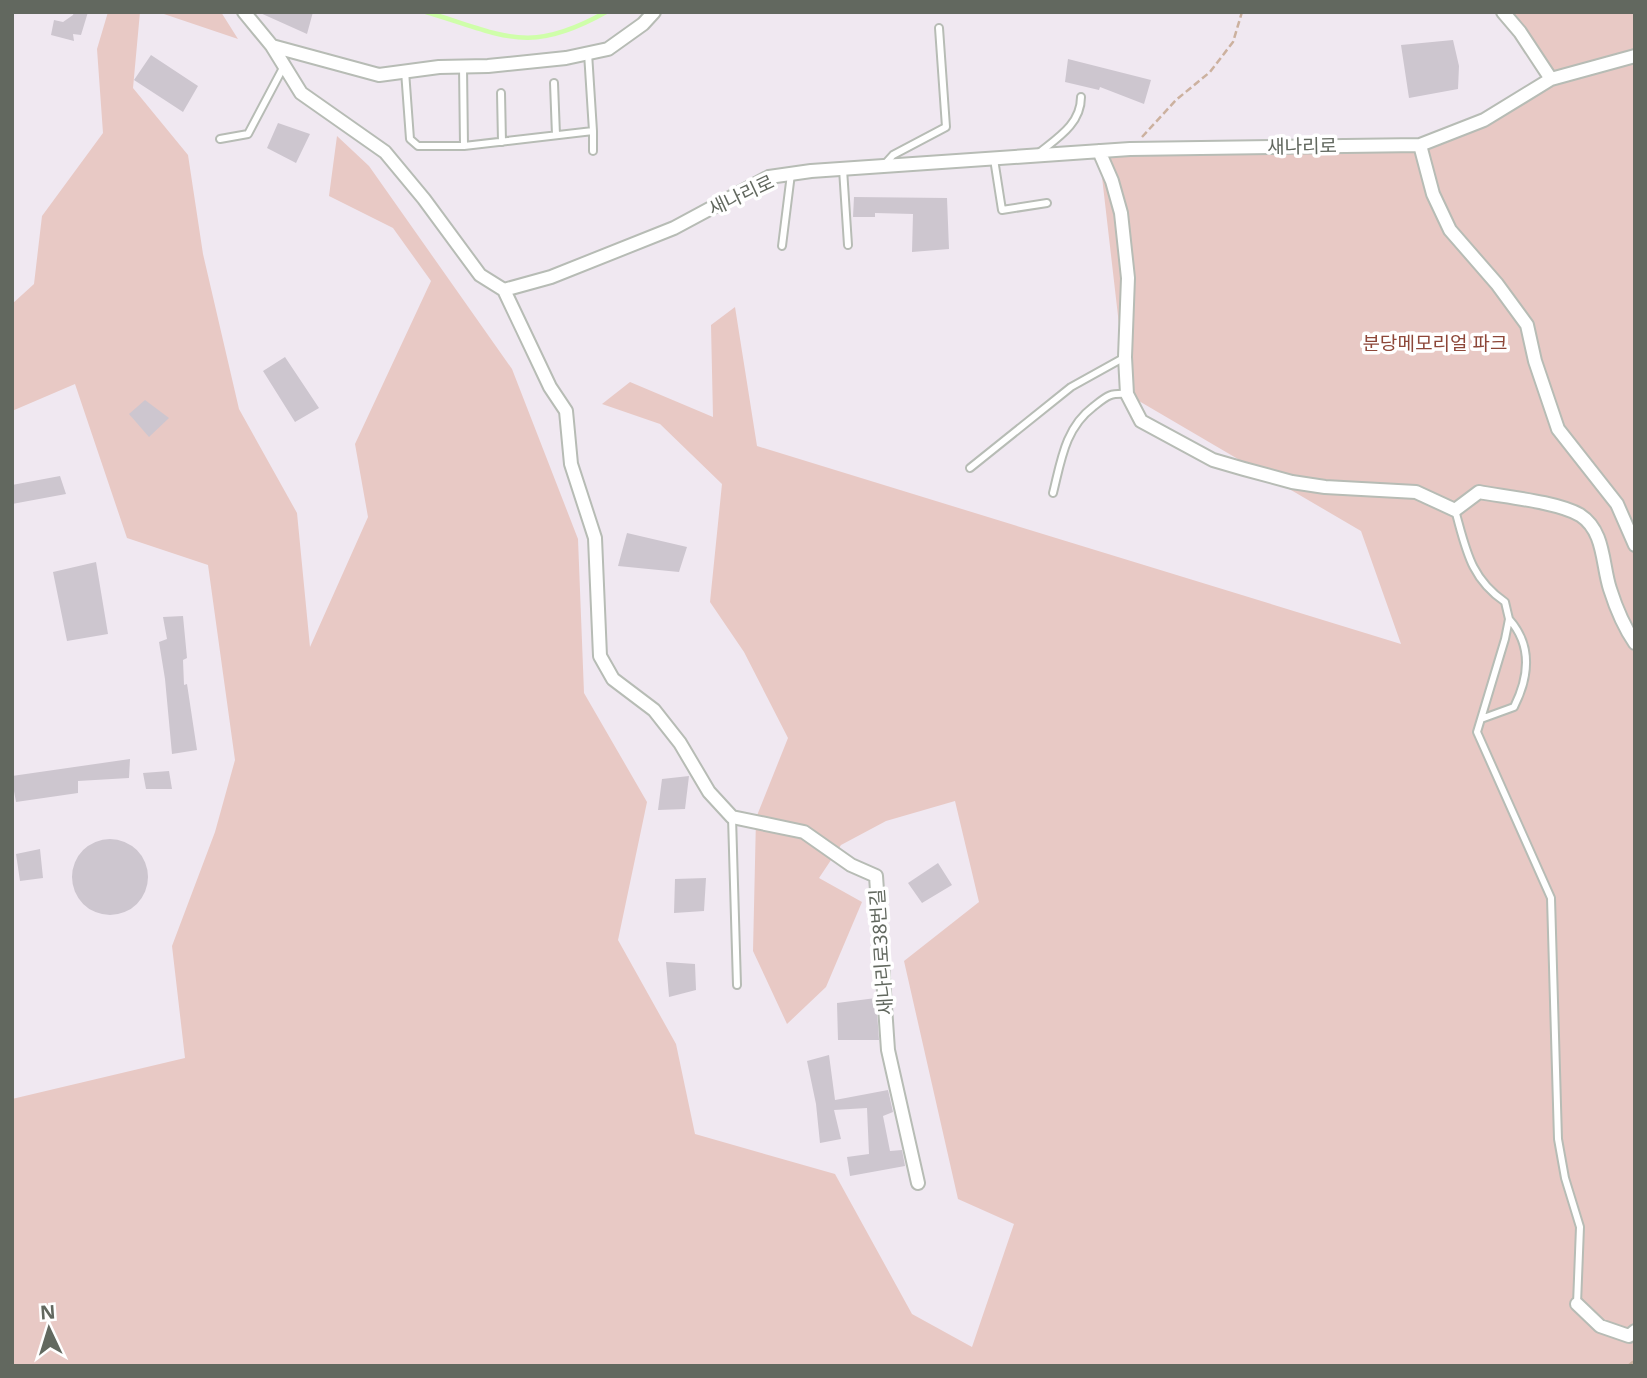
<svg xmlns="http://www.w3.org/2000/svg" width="1647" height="1378" viewBox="0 0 1647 1378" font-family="'Noto Sans','Noto Sans KR',sans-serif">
<rect width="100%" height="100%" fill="#f0e8f1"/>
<path fill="#e8c9c5" d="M108,12H140L133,88L188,155L203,254L239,409L297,513L310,647L368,517L355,444L431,281L393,228L329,196L337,136L369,166L512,369L578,539L584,693L647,802L618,940L676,1044L695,1134L835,1174L912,1314L972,1347L1014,1224L958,1199L904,961L979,902L955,801L886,821L841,845L819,878L862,902L826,987L787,1024L753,951L756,818L788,738L744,652L710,602L722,484L660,424L602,404L630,382L713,417L711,325L735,307L757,446L1401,644L1361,531L1127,394L1099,151L1420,145L1551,79L1500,12H1635V1366H12V1099L185,1058L172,946L215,832L235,760L208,565L127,538L75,384L12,411V304L34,284L42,216L103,133L97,49Z
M158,12H221L238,39Z"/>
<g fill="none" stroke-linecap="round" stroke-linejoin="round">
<path stroke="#cffeaa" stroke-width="4.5" d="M426,12C504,35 528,56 606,12"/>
</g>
<path fill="#cdc6cf" d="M74,12H88L81,35L73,34L74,41L51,35L54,20L63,22L73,15Z
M258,12H313L307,34Z
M1453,40L1459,66L1458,89L1409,98L1401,45Z
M151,55L198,86L183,112L134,80Z
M1068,59L1151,80L1144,104L1100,87L1099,90L1065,82Z
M278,123L310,134L296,163L267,148Z
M854,197L947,198L949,249L912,252L913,214L875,213V217H853Z
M285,357L319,408L295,422L263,371Z
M145,400L169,418L149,437L129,414Z
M60,476L66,494L12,504V485Z
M627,533L687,547L679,572L618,566Z
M96,562L108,634L67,641L53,572Z
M183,616L187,658L183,660L184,685L187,684L197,750L172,754L165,679L159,642L167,639L163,617Z
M130,759L129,778L78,781V793L16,802L14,791H12V776Z
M169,771L172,789H146L143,773Z
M689,776L685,809L658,810L662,779Z
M72 877a38 38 0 1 1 76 0a38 38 0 1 1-76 0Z
M40,849L43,878L20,881L16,854Z
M938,863L952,885L922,903L908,883Z
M706,878L704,911L674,913L675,879Z
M666,962L695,964L696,990L669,997Z
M876,998L879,1040H838L837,1003Z
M829,1055L835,1100L888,1090L893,1112L883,1116L890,1151L902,1150L905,1166L850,1176L847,1157L869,1154L867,1108L834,1110L841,1139L820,1143L816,1104L807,1061Z"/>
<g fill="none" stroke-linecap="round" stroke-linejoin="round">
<g stroke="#b7bcb5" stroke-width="10">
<path id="service" d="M405,71L410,139L418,146H464L463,66
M554,83L556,135
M501,93L502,142
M593,131V151
M220,139L248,134L284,66
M464,146L593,131L588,53
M1040,152C1059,137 1081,123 1081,97
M994,159L1002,210L1047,203
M884,165L893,155L946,127L939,28
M843,169L848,245
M782,246L791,174
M970,468L1071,387L1125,357
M1053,493C1061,461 1065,428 1093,407C1107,396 1109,393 1127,394
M1455,510C1466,549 1470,578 1505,602L1509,619L1505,639L1477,732L1551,898L1558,1139L1565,1178L1580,1227L1577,1304
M1481,719L1514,707C1529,677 1533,646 1509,619
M732,817L737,985"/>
</g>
<g stroke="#b7bcb5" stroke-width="16">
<path id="minor" d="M244,12L272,46L301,93L385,152L424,199L480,275L504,290L551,277L674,228L769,177L811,171L1130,149L1420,145L1484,120L1551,79L1635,56
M1503,12L1520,32L1551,79
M272,46L379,75L439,67L488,66L566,58L608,49L643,24L654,12
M1420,145L1433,194L1450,230L1497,284L1527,325L1535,361L1558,429L1617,504L1635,545
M1099,151L1112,181L1121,213L1128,278L1125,357L1127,394L1141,421L1213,460L1244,469L1292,482L1325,487L1416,492L1455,510L1479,492C1506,497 1558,502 1580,515C1605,531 1602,565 1610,589C1616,608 1624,627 1635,643
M504,290L550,387L566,411L571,464L595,538L600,656L613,679L654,710L680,743L709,792L732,817L804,832L851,865L876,876L888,1050L918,1183
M1577,1304L1600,1326L1629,1336L1635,1331"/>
</g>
<path stroke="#ccb19f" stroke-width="2.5" stroke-dasharray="7 3.5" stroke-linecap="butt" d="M1142,137L1176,100L1210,72L1233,42L1242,12
M1628,1366L1635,1360"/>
<use href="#service" stroke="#fff" stroke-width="6"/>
<use href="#minor" stroke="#fff" stroke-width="12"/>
</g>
<g text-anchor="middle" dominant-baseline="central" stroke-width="7" stroke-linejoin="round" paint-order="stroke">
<g font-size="19" fill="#62685f" stroke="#fff">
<text transform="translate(1302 146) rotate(-1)">새나리로</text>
<text transform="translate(741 195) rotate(-25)">새나리로</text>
<text transform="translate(881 952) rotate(-94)">새나리로38번길</text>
</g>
<g font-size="19" fill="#8d4739" stroke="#fff">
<text x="1435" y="343">분당메모리얼 파크</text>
</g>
</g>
<rect width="1647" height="1378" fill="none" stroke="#62685f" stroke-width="28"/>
<g transform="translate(49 1329) rotate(356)" stroke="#ffffff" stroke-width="5" paint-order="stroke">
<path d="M0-5L12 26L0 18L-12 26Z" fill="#62685f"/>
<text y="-10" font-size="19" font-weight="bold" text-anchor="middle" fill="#62685f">N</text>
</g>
</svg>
